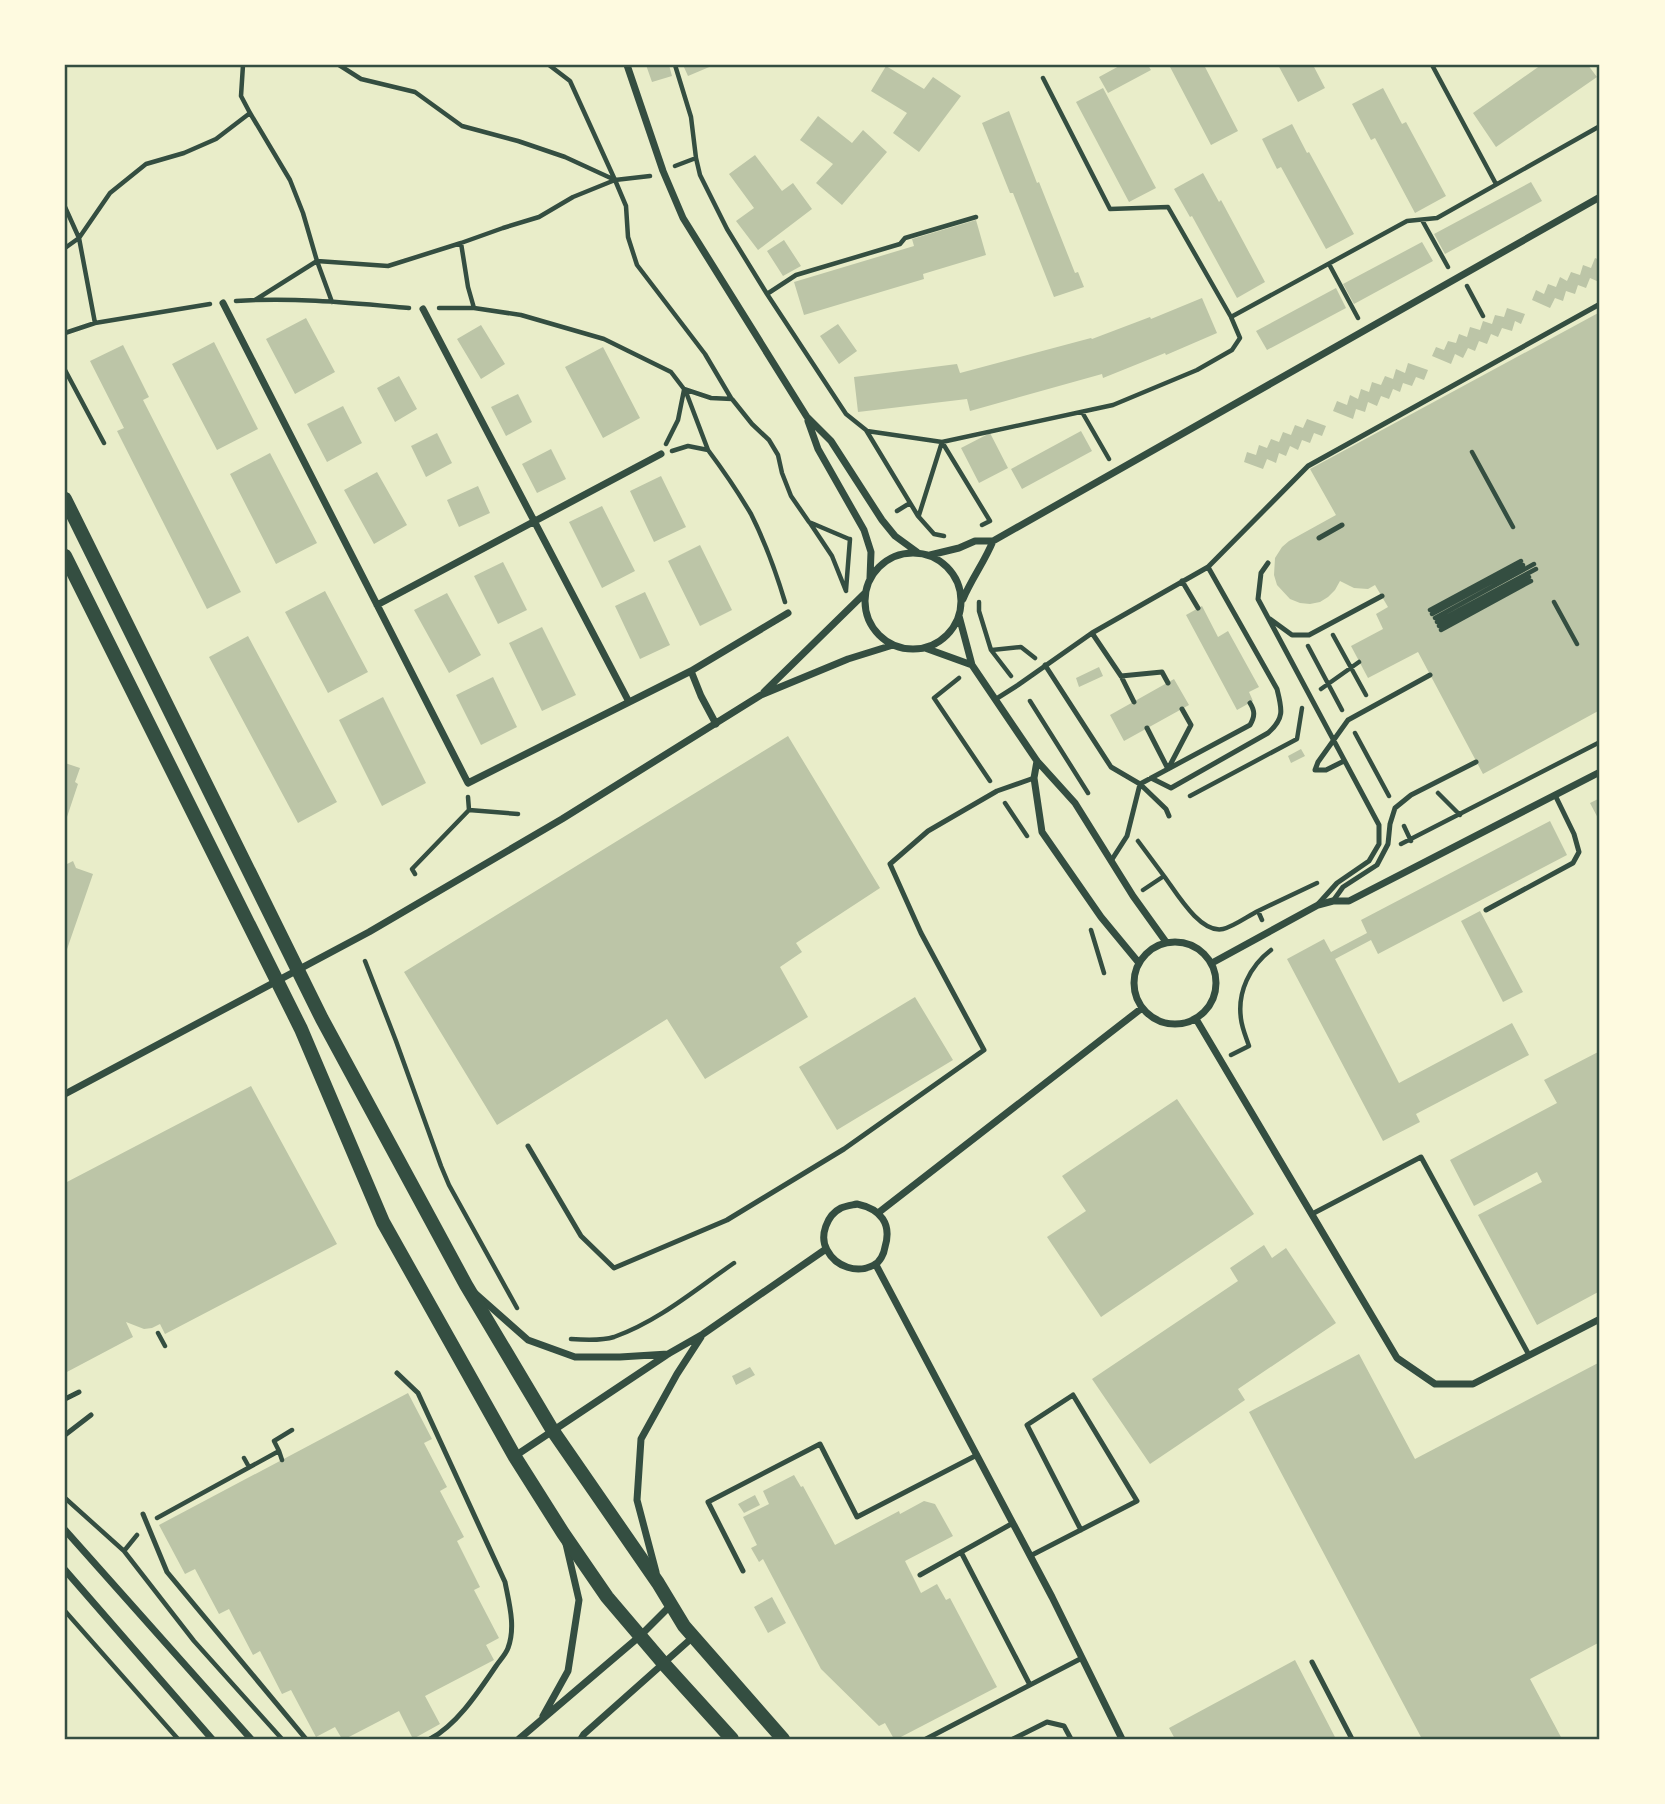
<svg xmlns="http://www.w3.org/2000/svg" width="1665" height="1804" viewBox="0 0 1665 1804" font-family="'Nunito Sans',sans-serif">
<rect width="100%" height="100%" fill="#e9edc9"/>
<path fill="#bcc5a7" d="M646,65H669L672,76L652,82Z
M683,65H714L688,76Z
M1121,65H1148L1151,70L1108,93L1099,77Z
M1169,65H1204L1238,131L1211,145Z
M1278,65H1313L1325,88L1298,102Z
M1541,65H1588L1597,77L1496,147L1473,113Z
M886,66L924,89L933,77L961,96L919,152L893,133L907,113L871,91Z
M1103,88L1156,188L1129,202L1076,102Z
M1383,88L1402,124L1406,122L1446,196L1415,213L1375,138L1371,140L1352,104Z
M1009,111L1037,183L1039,182L1075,273L1078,272L1084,287L1054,297L1013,193H1010L982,123Z
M818,116L852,143L863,130L887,152L842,205L816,183L833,164L800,140Z
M1292,124L1307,153L1309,152L1354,234L1326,249L1281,167L1277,169L1262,139Z
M755,155L782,191L793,183L812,209L758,250L736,221L754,208L729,174Z
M1203,173L1219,202L1221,200L1265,282L1237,298L1192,216L1190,217L1174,189Z
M1531,182L1542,201L1445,254L1434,234Z
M976,220L986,255L923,274L924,279L804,315L794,282L914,246L912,239Z
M784,240L801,266L783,276L767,251Z
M1422,242L1433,261L1354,304L1343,284Z
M1595,258L1600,260L1599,282L1590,278L1586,288L1578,285L1575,294L1566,291L1563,301L1555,298L1550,308L1532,300L1536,290L1544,294L1548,284L1556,287L1560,277L1567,281L1571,272L1580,275L1583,265L1591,268Z
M1336,288L1346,308L1267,350L1256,331Z
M1202,298L1217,333L1166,355L1165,353L1103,378L1102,374L970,411L967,399L858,412L854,377L957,364L960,373L1091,338L1092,339L1150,317L1151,319Z
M1507,308L1525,314L1521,324L1515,321L1512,331L1502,328L1498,337L1491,334L1487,344L1479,341L1475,351L1468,348L1463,358L1455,354L1451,364L1432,356L1436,347L1444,350L1448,341L1456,343L1459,334L1467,337L1470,327L1480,330L1483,321L1492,324L1495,315L1504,317Z
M1600,312V710L1483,774L1418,652L1368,678L1351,646L1383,629L1376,614L1388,607L1375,585L1368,589L1354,588L1340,581L1335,590L1328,597L1320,602L1310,604L1300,603L1290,599L1277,585L1274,575L1275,558L1282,547L1289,541L1336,515L1310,469Z
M306,318L335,372L295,394L266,339Z
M838,324L857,351L839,364L820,336Z
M481,325L505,364L481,379L457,339Z
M214,342L258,429L217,450L172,364Z
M123,345L149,397L143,400L241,592L207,609L117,431L124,428L90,361Z
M603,347L640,418L603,438L565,367Z
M1408,363L1428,370L1424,380L1416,377L1412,386L1403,383L1400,392L1393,389L1389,399L1381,396L1377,406L1368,402L1365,412L1356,409L1353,419L1333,411L1337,401L1347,405L1350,395L1358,399L1361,389L1369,392L1372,382L1381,385L1385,376L1393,379L1396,369L1405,373Z
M399,376L417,409L395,422L377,388Z
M518,394L532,422L506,436L491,407Z
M343,406L362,443L327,462L307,424Z
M1307,419L1326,426L1322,436L1314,433L1310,443L1302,440L1298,450L1290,446L1286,456L1279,453L1276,463L1267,459L1263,469L1244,462L1247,452L1256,455L1259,445L1267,448L1271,439L1279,442L1283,432L1291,435L1295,425L1303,428Z
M1081,431L1092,451L1022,489L1011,469Z
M437,433L452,463L426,477L411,446Z
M990,433L1008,468L979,483L961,448Z
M551,449L566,479L537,493L522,464Z
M270,453L317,543L276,564L230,474Z
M377,472L407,525L374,544L344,490Z
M661,476L686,527L654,542L630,491Z
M478,486L490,513L459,527L447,500Z
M602,506L635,571L602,588L569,522Z
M700,545L732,610L700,626L668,561Z
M503,562L527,610L498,624L474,576Z
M325,591L368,672L328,693L285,612Z
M645,592L670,645L640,659L615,606Z
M447,593L481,655L449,673L414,610Z
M1202,606L1218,637L1228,631L1259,687L1249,692L1253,701L1237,710L1186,615Z
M542,627L576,695L542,711L509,643Z
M248,636L337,802L298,823L209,657Z
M1099,667L1103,676L1079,687L1076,678Z
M493,677L517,727L481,745L456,695Z
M1174,679L1189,705L1124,741L1110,715Z
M383,697L426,783L382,806L339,720Z
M788,736L880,888L796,943L802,952L780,967L808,1017L705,1079L667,1019L497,1125L404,972Z
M1301,749L1305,756L1291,763L1288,756Z
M65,763L80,768L75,782L78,784L65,823Z
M1600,798V822L1590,803Z
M1550,821L1567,855L1378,954L1371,940L1335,959L1399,1083L1512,1023L1529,1055L1416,1114L1420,1122L1383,1141L1287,959L1324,939L1331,952L1367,933L1361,920Z
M73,861L76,868L93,874L65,955V865Z
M1480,911L1523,992L1503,1002L1461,921Z
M915,997L953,1060L837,1130L799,1067Z
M1600,1051V1291L1537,1325L1478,1215L1542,1182L1537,1172L1474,1206L1450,1160L1557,1103L1544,1080Z
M251,1086L337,1244L165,1334L160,1324L152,1328L144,1329L126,1322L133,1337L65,1373V1183Z
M1177,1099L1254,1214L1101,1317L1047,1237L1086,1211L1062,1176Z
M1264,1245L1272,1258L1286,1248L1336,1323L1238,1389L1245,1400L1150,1464L1092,1379L1238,1281L1230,1268Z
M1359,1354L1415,1459L1600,1362V1642L1530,1679L1562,1739H1422L1249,1412Z
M750,1367L755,1375L736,1385L732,1376Z
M408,1393L432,1439L424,1443L447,1487L440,1491L464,1537L457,1541L480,1587L474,1590L499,1638L486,1645L494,1660L425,1696L440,1724L413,1739L399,1711L345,1739H342L335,1727L316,1737L291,1690L282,1694L260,1651L253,1655L229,1609L219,1614L195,1569L185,1574L159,1525Z
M794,1475L801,1487L803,1486L835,1545L899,1511L900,1514L924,1501L935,1504L953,1536L905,1561L921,1593L937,1584L946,1600L950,1598L997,1687L897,1739H894L885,1723L879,1726L821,1669L763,1559L759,1562L751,1548L757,1545L743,1517L769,1504L763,1491Z
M755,1495L760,1505L744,1513L738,1504Z
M772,1597L786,1623L768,1633L754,1607Z
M1295,1660L1336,1739H1175L1169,1728Z"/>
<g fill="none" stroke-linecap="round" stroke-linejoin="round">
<path stroke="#344e41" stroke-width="4.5" d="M243,65L241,96L250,113L290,180L303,213L317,261L332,302
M339,65L361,79L415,92L462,126L518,141L565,157L615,180L650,176
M549,65L570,81L615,180L626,206L628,237L637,265L705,354L731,398
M675,65L691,117L696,158L700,175L727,229L767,294L846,414L866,430L918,516L934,534L944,536
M1432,65L1496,184
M1043,78L1110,209L1168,207L1231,317
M675,166L696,158
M65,207L79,238L95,323
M1422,220L1448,267
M461,243L468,287L474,308
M65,248L79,238L110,193L146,164L184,153L216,139L250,113
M1329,264L1358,318
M1467,286L1483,316
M767,294L796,275L900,244L905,238L976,217
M255,300L317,261L388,266L461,243L503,228L539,217L573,197L615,180
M236,301C294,297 352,303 409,308
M439,308H474L521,315L604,339L671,372L684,389L711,398L732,399L752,424L769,440L778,455L782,473L791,496L809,522L849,539
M65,333L95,323L210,304
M65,370L104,443
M686,392L708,450
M1082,412L1109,459
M867,431L942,442L919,515
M666,444L678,420L684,390
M672,451L688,446L708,450C723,470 738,492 751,514C765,542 776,572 785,602
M1472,452L1513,527
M897,511L910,503
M810,523L832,556L846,591
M982,525L990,521L942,442L1113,405L1197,370L1232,350L1240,338L1231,317L1407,221L1437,218L1600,126
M846,590L850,539
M979,602V611L991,650L1011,676
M1554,602L1577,644
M1430,610L1521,561
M1432,614L1523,565
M1435,618L1534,564
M1437,622L1536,569
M1439,626L1529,577
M1441,630L1531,581
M1333,635L1366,695
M1308,646L1342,710
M992,650L1021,647L1035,658
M959,678L934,698L990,781
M1321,689L1359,662
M1030,701L1088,793
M1355,733L1389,796
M1438,793L1460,815
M1190,796L1297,739L1302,708
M1005,803L1027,836
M469,810L518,814
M1404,826L1411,841
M1138,841L1164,876L1143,890
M1401,844L1600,742
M415,874L412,869L469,810L468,797
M1164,876C1176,892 1200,934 1223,929C1233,927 1248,916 1258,911L1262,920
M1258,911L1317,883
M1091,930L1104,973
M365,961L396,1041L441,1166L449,1185L517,1308
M1231,1055L1249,1046C1246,1037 1242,1028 1241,1019C1237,992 1250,966 1271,950
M158,1333L165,1346
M571,1339C585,1340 601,1341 614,1337C659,1321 696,1289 734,1263
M279,1451L274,1441L292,1430
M244,1458L249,1467
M65,1498L124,1551L194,1641L282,1739
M157,1518L279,1451L282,1460
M124,1551L137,1535
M65,1611L178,1739"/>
<path stroke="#344e41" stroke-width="5" d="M1319,538L1342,525
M1268,563L1261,573L1258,599L1379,825V844L1369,861L1337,883L1319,903
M1182,581L1198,608
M1270,619L1292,635H1309L1382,596
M1092,633L1121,676L1134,702
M1045,665L1111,767L1140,784L1166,809L1169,816
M1121,676L1162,672L1168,683
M996,699L1018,685L1092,633L1208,567L1308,466L1600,304
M1147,728L1168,769
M1344,761L1326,770H1315L1318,762L1348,720L1430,675
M1168,769L1191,725L1182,709
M1151,778L1171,788L1268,733C1285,718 1282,709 1277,689L1208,567
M1111,861L1127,836L1140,784L1250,725C1255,716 1255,711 1250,703
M1333,901L1343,887L1377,865L1388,844L1390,824L1395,808L1411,795L1476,762
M1486,910L1573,863L1579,852L1574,834L1555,795
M528,1146L581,1236L614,1268L727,1220L844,1149L984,1050L921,933L890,864L928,831L997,791L1034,778
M1312,1214L1421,1157L1529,1355
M397,1373L418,1393L505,1582C509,1603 516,1627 508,1648C506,1654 500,1660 496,1666C479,1691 457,1725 430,1739
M65,1399L79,1392
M65,1435L91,1415
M143,1514L167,1572L306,1739
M961,1552L1030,1685
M1030,1556L1137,1501L1073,1395L1027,1425L1081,1530
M743,1571L708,1502L820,1444L857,1517L977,1455
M920,1575L1013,1523
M1312,1662L1352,1739
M926,1739L1082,1658
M1013,1739L1047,1722L1064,1726L1071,1739"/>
<path stroke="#344e41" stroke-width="7" d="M627,65L663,171L683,218L807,417L831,441L882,520L895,536L917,552
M223,303L468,783L691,671L701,696L716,724
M423,309L629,702
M808,421L818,449L864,530L871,552L870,578
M865 601a48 48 0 1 1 96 0a48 48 0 1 1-96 0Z
M930,555L959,548L975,541H993L1600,197
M963,599C972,578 985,561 993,541
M377,605L661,454
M959,616L972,665L1037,761L1075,803L1133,896L1166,942
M925,648L972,665
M691,671L788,613
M764,692L865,593
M1037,761L1034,778L1042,832L1101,917L1139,963
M1134 983a41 41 0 1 1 82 0a41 41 0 1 1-82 0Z
M1212,963L1318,905L1333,901H1349L1600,772
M1196,1019L1397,1358L1435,1384H1473L1600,1319
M65,1094L369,932L562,819L761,695L848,659L893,645
M857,1204C881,1209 892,1224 885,1247C884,1254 880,1262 874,1265C857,1274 836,1267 827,1250C819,1236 827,1215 841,1208C846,1206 853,1205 857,1204Z
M878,1213L1142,1008
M876,1265L1052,1597L1122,1739
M476,1294L528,1340L575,1357H620L668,1354
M515,1456L668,1354L703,1334L826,1249
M65,1530L251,1739
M65,1570L212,1739
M656,1572L637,1500L641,1439L677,1374L701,1337
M543,1716L568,1671L579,1600L566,1544
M519,1739L640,1636L671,1605
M581,1739L584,1734L693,1637"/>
<path stroke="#344e41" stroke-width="14" d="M65,499L322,1019L466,1285L553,1431L658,1583L684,1626L783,1739
M65,556L301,1029L383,1222L515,1457L563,1533L607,1597L664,1664L732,1739"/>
</g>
<rect width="1665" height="1804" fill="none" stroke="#fefae0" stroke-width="133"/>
<rect x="66" y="66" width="1532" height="1672" fill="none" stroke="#344e41" stroke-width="2.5"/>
</svg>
